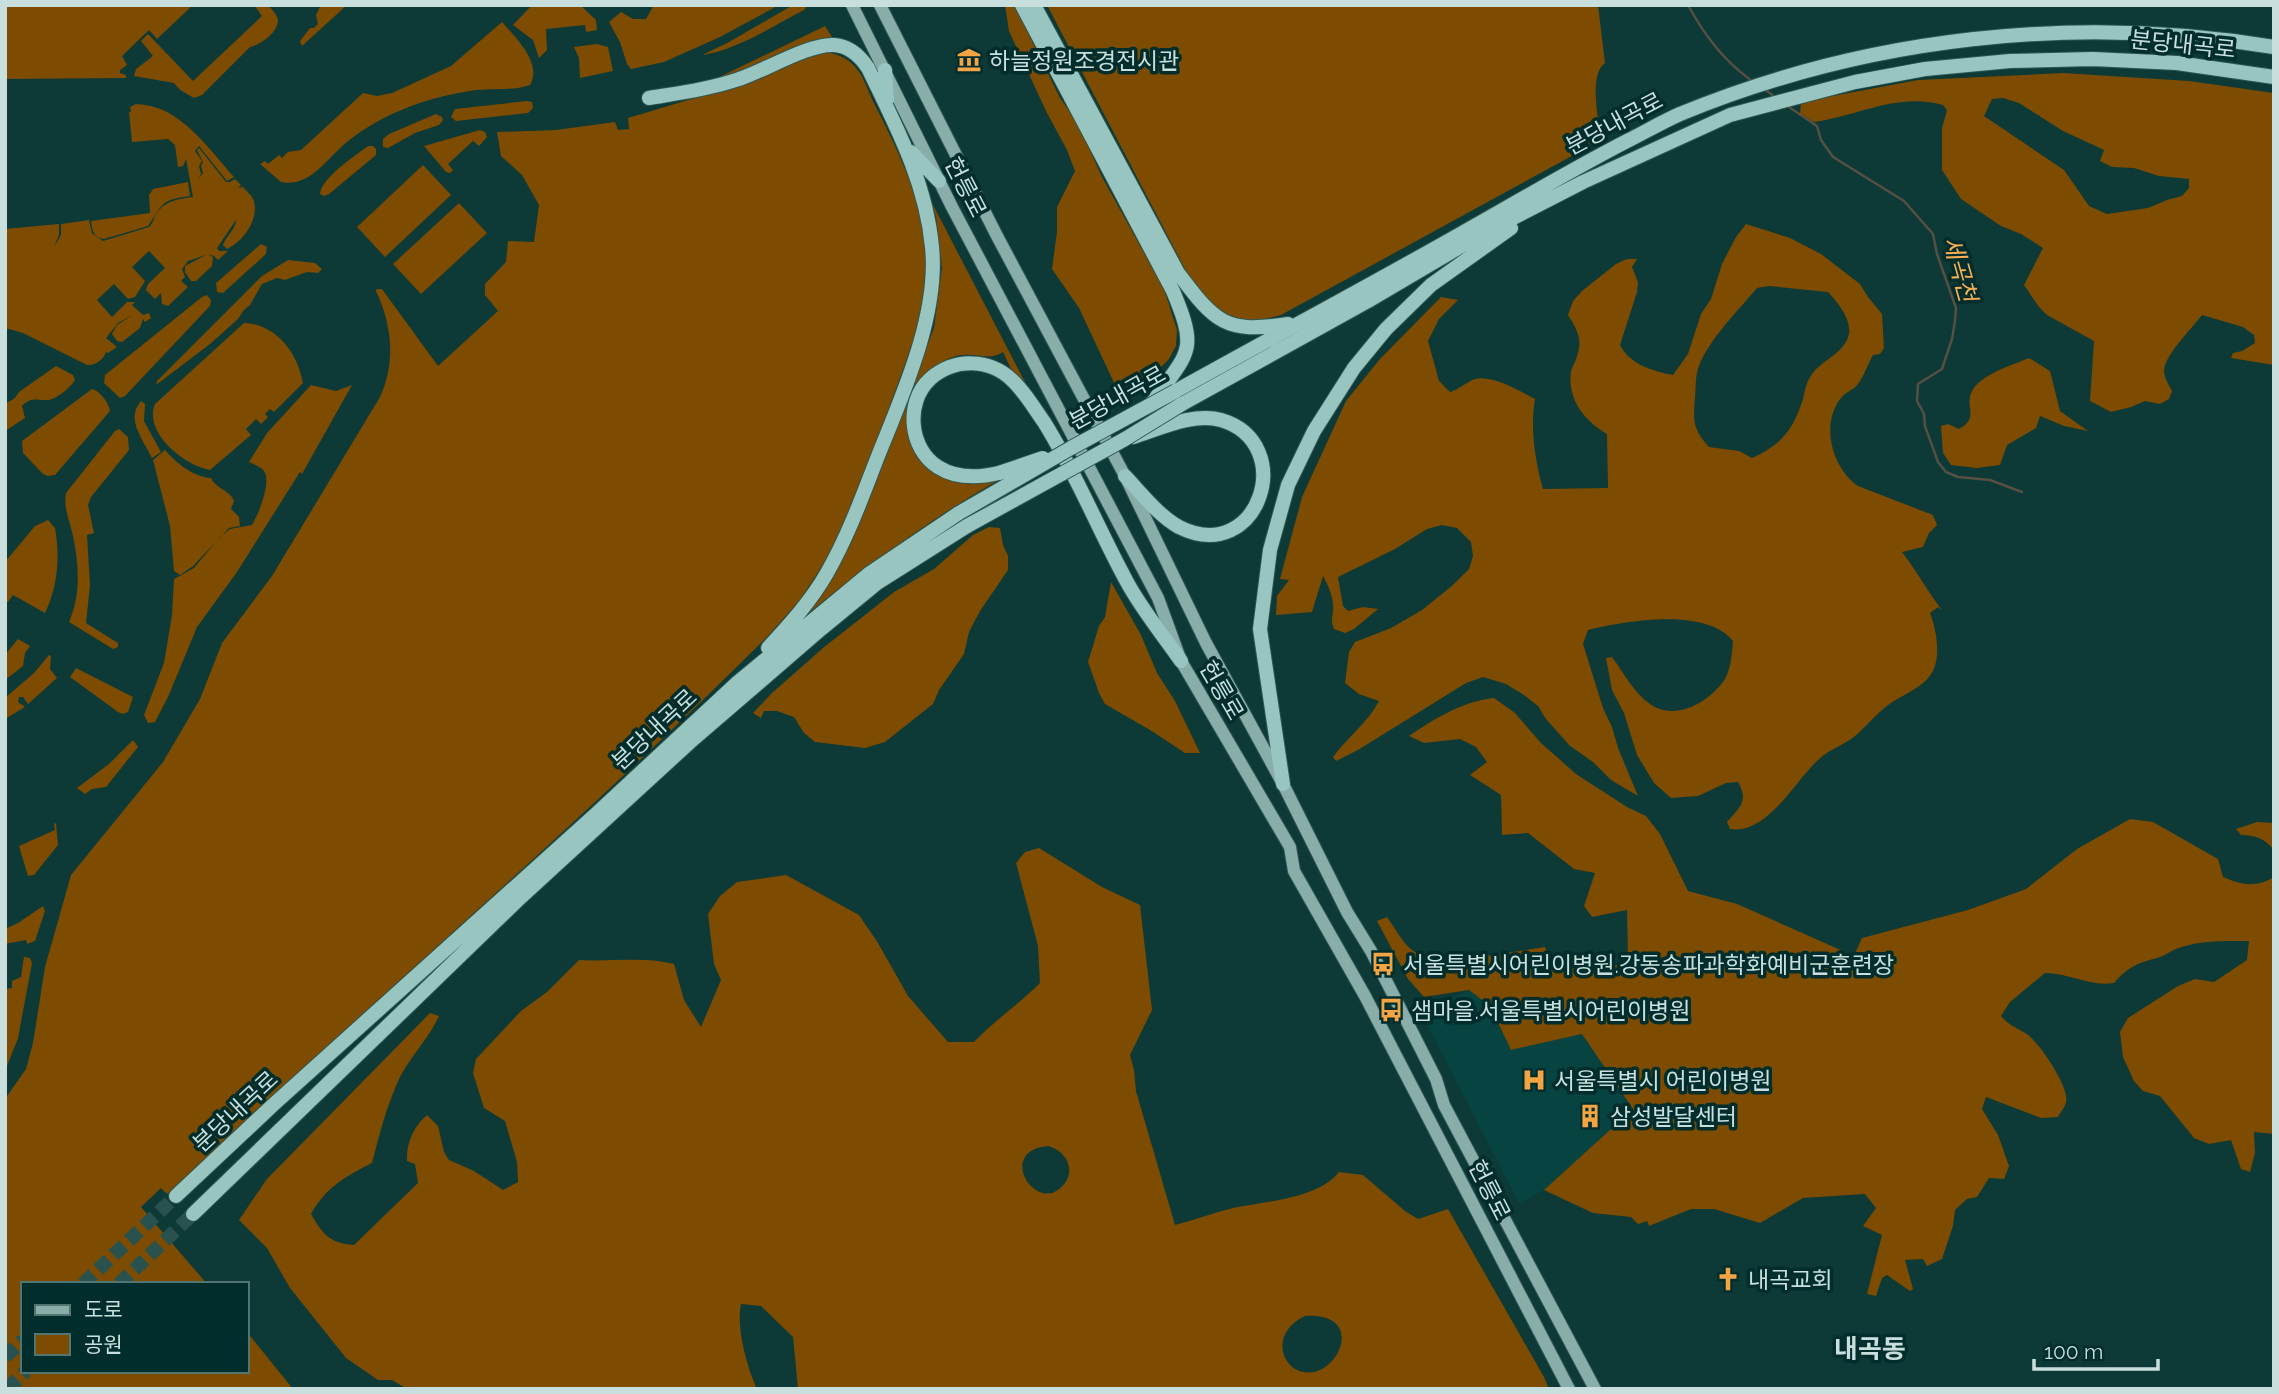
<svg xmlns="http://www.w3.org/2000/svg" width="2279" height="1394" viewBox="0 0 2279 1394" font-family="Raleway,'Noto Sans KR',sans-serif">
<rect width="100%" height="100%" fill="#0d3936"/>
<path fill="#074340" d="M1469,990L1490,1006L1511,1050L1582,1034L1633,1109L1544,1190L1519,1204L1420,1011Z"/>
<path fill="#7d4c01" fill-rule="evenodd" d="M5,5H193L157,39L149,30L122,56L127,65L120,70V73L126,75V78L5,79Z
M254,5H268C272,10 277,14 278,20C278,33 260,45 250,47L202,95L194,98L180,90L174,83L134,76L136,69L153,56L141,41L148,34L193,81L262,16Z
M321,5H347L302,46L300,41L310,28H314L318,24L316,15Z
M532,5H580L596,20L597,30L586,32L585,25L546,29L547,50L539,58L533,40L513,25Z
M654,5H779L720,37L664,62L631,69L627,64L620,42L609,22L621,12L633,19H646Z
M793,5H808L804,10C773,26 737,50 702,55L729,42Z
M1005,5H1014L1016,9L1060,98L1077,122L1102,177L1164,289L1177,330L1176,346L1169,359L1152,376L1121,392L1116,387L1079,308L1052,269L1057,232V207L1075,171L1067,150L1046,111L1009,31Z
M1047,5H1598L1605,63C1588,75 1599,121 1601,140L1281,315C1235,327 1232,320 1197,292Z
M502,22C515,37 543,63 530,85C513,91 494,88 476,90C429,97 384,112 347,142C327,158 310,188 281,182L260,164L265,161L268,164L279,155L282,158L288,152L301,150L363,93L377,96L392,93L451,66Z
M825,26L834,40L753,71L709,82Z
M597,44L608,47L613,71L580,78L579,58L574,47Z
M817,52C831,51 847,56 856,68C864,77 868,91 873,101C896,147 922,197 925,248C927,279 922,310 914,339L849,519L823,565L799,601L768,636C575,829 366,1006 167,1194L161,1188L141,1207L207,1284H23V1371H247V1332L293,1389H5V1099L26,1069L33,1043L45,967L71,875L163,762L200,699L222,643L272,576L380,397C396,362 392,325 376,291L377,289H382L438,366L498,311L485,295V284L506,262L508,241L534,242L539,205L522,175L501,156L497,132L556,130L615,122L618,130L629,129L628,118L745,83Z
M2063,73L2189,81L2274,93V365L2231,358L2233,353L2242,351L2255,343L2254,335L2243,327L2202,315C2193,327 2164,356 2164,371C2164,378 2169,385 2172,391L2169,399L2160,404L2145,401L2131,407L2111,412L2090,401L2094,341L2047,315L2039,307L2024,285L2043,248L2021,234L2001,226L1961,199L1942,170V128L1947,110L1943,105C1898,92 1858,116 1814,122L1800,114L1801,102L1918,80ZM2003,98L2019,103L2063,131L2104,150L2100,161L2112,167L2134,168L2159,176L2189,179V188L2182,196L2167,200L2148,208L2107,214L2089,206L2064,170L1984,116L1992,99Z
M527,101L532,102L533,108L528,113L456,121L451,117L455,109Z
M136,104C180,105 207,147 234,177L227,181L199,146L195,151L202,161L199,166L201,174L198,179L203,173L201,166L203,162L197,150L199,148L226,182H230L235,179L241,185L238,188L243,187C247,192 252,195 254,201C259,220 243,242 227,249L223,245C226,236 236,229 236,220L217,248L219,251H228L218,260L214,256L207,254L213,257L212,266L196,281H191L185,272V266L206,255L188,261L182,269L185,277L181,281L188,287L168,306L162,304L161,293L155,299L146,290L148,284L165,268L149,251L132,267L145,281L135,297L128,299L114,284L97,300L112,317L127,302H135L132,305L143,315L149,313L151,318L145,322L143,319L140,328L122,342L117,341L112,334L117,325L133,315L118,323L106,338L117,347L108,353L106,352C104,359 95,366 87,365L23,333L5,328V229L59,224V235L54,247L61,235V224L89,220L92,233L103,241L149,227C154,222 153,218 157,213C166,200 179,199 193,197L186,159L183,166L178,167L175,145L168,139L132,142L129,112H131L130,107Z
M436,114L442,117L443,120L439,125L415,133L388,148L383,147V139L389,134Z
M480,130L485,132L487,137L479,146L473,141L448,164L453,170L450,173L446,172L424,146Z
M368,146H373L376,149V155L329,194L324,196L320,194C321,178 355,156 368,146Z
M423,165L451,195L385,257L357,227Z
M188,182L190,196C160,200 164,203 148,226L104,239C94,238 92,230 91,221L150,213L149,195L153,189Z
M931,201L1027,386L1011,369L1003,352C991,359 986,356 972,355C940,352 925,378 910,401L932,471C957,485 976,485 1004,477C933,517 867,565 804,617L840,564L852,541L934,328L942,268L936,217Z
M459,203L487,233L421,294L393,264Z
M1746,224L1790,238L1821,254L1860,284L1868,297L1882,314L1884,348L1880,354L1873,355C1868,364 1864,376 1858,384C1854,390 1845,392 1841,398C1820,424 1832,468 1858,486L1933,515L1937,525L1929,533L1923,547L1902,552C1917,571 1927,591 1942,610L1938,607L1930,613C1936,628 1941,655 1933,671C1923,689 1902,694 1887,706C1875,715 1866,727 1855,736C1844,745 1830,749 1819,759C1794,782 1767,835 1730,829L1727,822C1740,807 1749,801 1738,782L1726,783L1698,796L1671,798L1654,783L1637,755L1624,713L1612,690L1606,658L1612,657C1624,673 1633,692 1650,704C1675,722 1710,702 1725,679C1731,668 1732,654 1733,641C1705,607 1626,621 1588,630L1583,644L1603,708L1612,727L1618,748L1638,796L1611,780L1593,762L1570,746L1546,719L1538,706L1524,695L1506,684L1483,677L1466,683L1358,750L1336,761L1333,757C1347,738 1368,722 1379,701L1359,694L1345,683L1349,652L1355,642L1391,628L1422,610L1453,585L1469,569L1473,556L1471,542L1457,528L1442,525L1427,529L1395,549L1338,577L1343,606L1348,611L1363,607L1378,609L1354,629L1345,633L1334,629C1331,621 1332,618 1333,611C1334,598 1329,587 1323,576L1312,612L1276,615L1277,596L1289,580L1280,579L1302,497L1346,401L1380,359L1441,297L1458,300L1439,319L1428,341L1439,381L1450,392C1460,389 1466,382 1475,379C1494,375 1519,391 1535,399C1530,428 1535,461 1543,489L1608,488L1607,434C1585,421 1567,400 1571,371C1572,367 1576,361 1577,356C1583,340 1577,329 1568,315L1573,301L1582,291L1616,264L1627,259H1637L1632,267L1638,282L1637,292L1620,345C1630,365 1653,371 1673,375L1688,354L1701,314L1711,299L1722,264L1736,237ZM1769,286L1828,292C1838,303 1851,318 1849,334C1845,353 1822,360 1812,374C1807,381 1805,389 1803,399C1793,430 1782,444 1752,458L1739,451L1709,447C1693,429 1693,422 1695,398C1696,388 1695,375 1699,366C1710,338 1737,312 1757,288Z
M261,244L267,247L266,254L223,293L217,292L216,283Z
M288,260L315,263L322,269L318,273L307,272L285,280L277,278L262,284L250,305L243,311L238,319L210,344L156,385L157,381L262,276Z
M207,295L211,300L210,306L125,396L120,398L104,383L105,375L202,297Z
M244,323C277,324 298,354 303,383L274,412L270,409L265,414L268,417L261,424L256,419L246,429L251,435L210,470C185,466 143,433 155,404Z
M2029,358L2050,371L2060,411L2088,431L2064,426L2040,416L2036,428L2007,445L2000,465L1977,468L1951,465L1943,453L1941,426L1948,424L1959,429C1980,418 1964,406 1972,391C1981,374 2013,365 2029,358Z
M56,366L73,375L75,380C71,387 57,399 48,400C37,401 32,396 22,406L25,418L5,431V404L15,398L19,392Z
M311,385L336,391L352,385L302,474L300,472L237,572L197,627L168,697L155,722L148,723L144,715L164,663L172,615L174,579L194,568L220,537L230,529L252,525C258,515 272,482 264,471C261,467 253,464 249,462L267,433Z
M92,389C100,391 109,403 110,411L55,475L48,476L43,474L23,453L22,441Z
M141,401L145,404L144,421L161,452L152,458C143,439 125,419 141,401Z
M119,429L128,437L129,450L91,497L88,505L94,533L87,535L90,585L86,623L118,643V647L113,649L69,622C81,595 79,565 73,536C70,521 63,508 66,493L115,431Z
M165,450C176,463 194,477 211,478C216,489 230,490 234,501L231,509L239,517L240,526L229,528L193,566L180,575L174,571L170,526L153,460Z
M48,520L55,528C60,556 58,587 45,613L13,595L8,602L5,601V562L35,526Z
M989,527L1000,528L1003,545L1008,556V570L980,611L969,632L964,654L939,690L933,704L885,742L865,748L815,742L804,733L794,717L777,711H764L761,718L753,713L772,693L823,648L894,592L934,569L973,535Z
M1111,582L1141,635L1157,673L1175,701L1200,753H1185L1150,730L1105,704L1099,693L1088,662L1099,626L1105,617Z
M18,639L30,646L25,653L23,666L5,680V655Z
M49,655L51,656L50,669L57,678L28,704L23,697H19L18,702L25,707L5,719V698L34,673Z
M76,668L133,697L128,712L123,714L118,712L70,677Z
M1494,698L1515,713L1541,743L1576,774L1627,807L1646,816L1660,834L1688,891L1737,904L1854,956L1862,938L1968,910L2026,889L2077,849L2130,819L2153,822L2218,859L2223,877C2242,885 2256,888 2274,877V1134L2254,1132L2255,1153L2250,1172L2241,1169L2231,1140L2209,1144L2194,1138L2160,1096L2143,1091L2134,1081L2123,1057L2120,1032L2128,1018L2178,986L2195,979L2214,982L2247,960L2249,941C2228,941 2203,940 2182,947C2173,949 2165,956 2157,958C2136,964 2129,966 2114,983C2090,987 2070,973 2045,973L2010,1002L2001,1016C2009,1026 2018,1028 2028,1035C2040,1044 2070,1088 2066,1102C2065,1107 2060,1113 2058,1117L2041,1118L1986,1097L1982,1109L1998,1135L2009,1166L2004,1179L1989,1178L1977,1197L1967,1199L1955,1210L1953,1226L1942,1259L1927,1266L1923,1259L1905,1260L1913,1289L1910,1291L1887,1275L1882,1278L1876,1296L1867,1294L1882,1235L1863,1226L1876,1208L1865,1194L1803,1198L1760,1223L1714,1209H1691L1649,1226L1647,1221L1638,1224L1631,1217L1593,1213L1544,1190L1633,1109L1582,1034L1511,1050L1490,1006L1469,990L1424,997L1408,979L1377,921L1387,917C1408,948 1408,955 1447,962L1545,947L1553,968H1611L1628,958L1627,910L1592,917L1584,906L1595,873L1574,869L1528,833L1502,835L1501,795L1470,775L1487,762L1476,747L1460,739L1424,743L1409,736C1434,719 1463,701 1494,698Z
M132,741H134L138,747L106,787L92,789L85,794L77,788L109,764Z
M2257,822L2274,823V851C2266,838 2254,835 2241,835L2236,829Z
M56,823L58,845L34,875L28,876L19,846L55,830L54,824Z
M1039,848L1102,887L1140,905L1152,1010L1130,1055L1134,1070L1136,1091L1175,1225C1194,1220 1213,1213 1233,1208C1265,1201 1318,1199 1339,1172L1363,1175L1405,1211L1418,1219L1448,1209L1544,1377L1549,1389H798L793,1337L761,1306L741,1304C736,1328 747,1367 757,1389H407L392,1380H378L346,1358L290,1288L267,1248L239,1220L267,1179L430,1013L439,1016C429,1038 412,1055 401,1075C387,1104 380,1132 372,1163C345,1177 327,1186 311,1214C323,1235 330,1243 354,1245L418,1183L415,1164L407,1161C406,1143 414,1126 427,1115L438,1126L444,1152L449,1160L474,1171L503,1190L518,1182L517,1162L505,1121L484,1108L473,1073L476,1059L521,1011L547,992L579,960C611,962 644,956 674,964L684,1000L701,1027L721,980L714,964L708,914L720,896L737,882L786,875L859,915L878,943L908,996L948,1042H974C995,1020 1019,1004 1040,983L1038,946L1016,863L1025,852ZM1048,1146C1064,1150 1076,1167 1065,1183C1038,1219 994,1151 1048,1146ZM1305,1316C1375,1312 1330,1394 1292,1367C1274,1349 1283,1326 1305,1316Z
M43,906L45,911L35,941L27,944L26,940L5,944V929L18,923Z
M24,957L30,958L32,963L18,1038L5,1071V989L12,988V981L21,977Z"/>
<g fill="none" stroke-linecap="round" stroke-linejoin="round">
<path stroke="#555042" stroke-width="2.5" d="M1688,5C1705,36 1723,60 1752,81
M1763,88L1775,97
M1786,105L1817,126L1821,140L1833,157L1904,201L1933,234L1937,254L1956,308L1955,321L1952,339L1942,369L1918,384L1917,401L1924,414L1925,426L1938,462L1946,472L1958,477L1990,480L2022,492"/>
<path stroke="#29524f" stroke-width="14" stroke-dasharray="14 7" stroke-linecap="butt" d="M83,1284L176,1196
M119,1284L193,1214
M5,1357L23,1340
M7,1389L26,1371"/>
<g stroke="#2f5754" stroke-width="14">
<path id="major" d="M852,5L952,207L1158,598L1181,661L1290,847L1294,871L1365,996L1569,1389
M880,5L997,236L1125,476L1206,643L1283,784L1347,912L1371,951L1436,1079L1444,1105L1595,1389"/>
</g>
<g stroke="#2f5754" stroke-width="16">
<path id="highway" d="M1022,5L1173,291C1199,353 1188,351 1153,402
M1034,5L1178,273C1215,322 1225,334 1288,324
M885,70L887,100
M649,98C679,93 710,89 739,79C764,71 810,43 834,45C850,46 860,56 868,68C896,126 926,182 932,247C939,314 903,394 878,456C863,495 848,536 827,573C811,601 790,624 768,648
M911,152L939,181
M1176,391C1271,338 1367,287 1462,233C1517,202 1571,170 1627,141C1645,132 1662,122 1680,114C1867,37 2074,14 2274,47
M1182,404L1368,301L1480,235L1583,182L1730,115L1855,82L1925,69L2010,61L2093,59L2177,63L2274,77
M999,473C978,478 957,479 938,467C909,449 905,402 930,379C954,358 989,358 1012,380C1025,392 1034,408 1044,422C1076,473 1098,529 1127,582C1142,610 1163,635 1181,661
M1125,476C1141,493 1159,516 1179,527C1259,567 1299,443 1221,420C1194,412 1159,429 1133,437
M1283,784L1260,629L1270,550L1288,485L1314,431L1354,368L1386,329L1431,285L1511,228
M176,1196L274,1104L595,815L737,683L870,573L959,513
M193,1214L521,897L690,742L821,629L877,583L967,526"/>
</g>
<use href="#major" stroke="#89ada9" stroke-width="12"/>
<use href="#highway" stroke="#99c5c1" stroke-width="14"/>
<g stroke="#2f5754" stroke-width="16" stroke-linecap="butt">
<path id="highway-bridge" d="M999,473L1043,458
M959,513L1071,448L1176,391
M967,526L1125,439L1182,404"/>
</g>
<use href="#highway-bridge" stroke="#99c5c1" stroke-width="14"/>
</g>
<defs>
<g id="museum-bare" transform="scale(1.89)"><path d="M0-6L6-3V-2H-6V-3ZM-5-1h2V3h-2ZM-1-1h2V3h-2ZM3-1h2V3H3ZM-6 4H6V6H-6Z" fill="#f4a443" stroke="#012e2c" stroke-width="2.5" paint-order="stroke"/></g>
<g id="bus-bare" transform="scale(1.89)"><path d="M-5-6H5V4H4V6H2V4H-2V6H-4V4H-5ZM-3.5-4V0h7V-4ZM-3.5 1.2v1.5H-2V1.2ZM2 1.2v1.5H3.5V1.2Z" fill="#f4a443" stroke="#012e2c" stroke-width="2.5" paint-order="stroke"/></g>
<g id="hospital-bare" transform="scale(1.89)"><path d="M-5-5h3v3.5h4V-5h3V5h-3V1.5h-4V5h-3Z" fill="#f4a443" stroke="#012e2c" stroke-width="2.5" paint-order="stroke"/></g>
<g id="building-bare" transform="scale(1.89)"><path d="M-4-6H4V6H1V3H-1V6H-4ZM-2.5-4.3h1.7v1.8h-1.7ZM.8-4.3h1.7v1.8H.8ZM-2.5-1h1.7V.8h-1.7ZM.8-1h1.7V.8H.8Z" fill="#f4a443" stroke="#012e2c" stroke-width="2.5" paint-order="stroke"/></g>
<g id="church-bare" transform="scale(1.89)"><path d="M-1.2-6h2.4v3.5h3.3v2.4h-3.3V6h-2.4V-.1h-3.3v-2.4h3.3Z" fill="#f4a443" stroke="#012e2c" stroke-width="2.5" paint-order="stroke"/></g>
</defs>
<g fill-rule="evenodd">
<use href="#museum-bare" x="969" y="60"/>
<use href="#bus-bare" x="1383" y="964"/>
<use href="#bus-bare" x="1391" y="1010"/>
<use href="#hospital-bare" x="1534" y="1080"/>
<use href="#building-bare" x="1590" y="1116"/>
<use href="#church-bare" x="1728" y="1279"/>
</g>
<g text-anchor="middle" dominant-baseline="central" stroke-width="7" stroke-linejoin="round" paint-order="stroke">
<g font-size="23" fill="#c9dfdd" stroke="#012e2c">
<text transform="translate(2183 44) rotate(6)">분당내곡로</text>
<text transform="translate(1614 123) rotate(-28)">분당내곡로</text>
<text transform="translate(966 187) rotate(63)">헌릉로</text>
<text transform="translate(1117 397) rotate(-29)">분당내곡로</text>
<text transform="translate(1222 690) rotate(60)">헌릉로</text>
<text transform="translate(654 729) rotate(-43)">분당내곡로</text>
<text transform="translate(235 1111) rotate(-43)">분당내곡로</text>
<text transform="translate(1490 1190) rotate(63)">헌릉로</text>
</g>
<g font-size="23" fill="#c9dfdd" stroke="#012e2c" text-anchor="start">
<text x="989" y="60">하늘정원조경전시관</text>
<text x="1403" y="964">서울특별시어린이병원.강동송파과학화예비군훈련장</text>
<text x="1411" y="1010">샘마을.서울특별시어린이병원</text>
<text x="1554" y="1080">서울특별시 어린이병원</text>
<text x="1610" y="1116">삼성발달센터</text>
<text x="1748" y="1279">내곡교회</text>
</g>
<g font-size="24" font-style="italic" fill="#fbad53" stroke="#012e2c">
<text transform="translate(1960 269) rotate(74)">세곡천</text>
</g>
<g font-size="26" font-weight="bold" fill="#c9dfdd" stroke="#012e2c">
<text x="1870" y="1349">내곡동</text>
</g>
</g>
<rect width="2279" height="1394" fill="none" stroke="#c9dfdd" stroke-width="14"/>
<rect x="21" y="1282" width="228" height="91" fill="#012e2c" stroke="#517573" stroke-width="2"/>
<rect x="35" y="1305" width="35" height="10" fill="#89ada9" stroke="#517573" stroke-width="2"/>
<text x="84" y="1317" font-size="21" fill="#c9dfdd">도로</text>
<rect x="35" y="1334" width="35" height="21" fill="#7d4c01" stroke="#517573" stroke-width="2"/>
<text x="84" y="1352" font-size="21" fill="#c9dfdd">공원</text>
<path d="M2034 1359v10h124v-10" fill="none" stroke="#c9dfdd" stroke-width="3.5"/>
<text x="2044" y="1359" font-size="21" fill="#c9dfdd" stroke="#012e2c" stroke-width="5" paint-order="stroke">100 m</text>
</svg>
